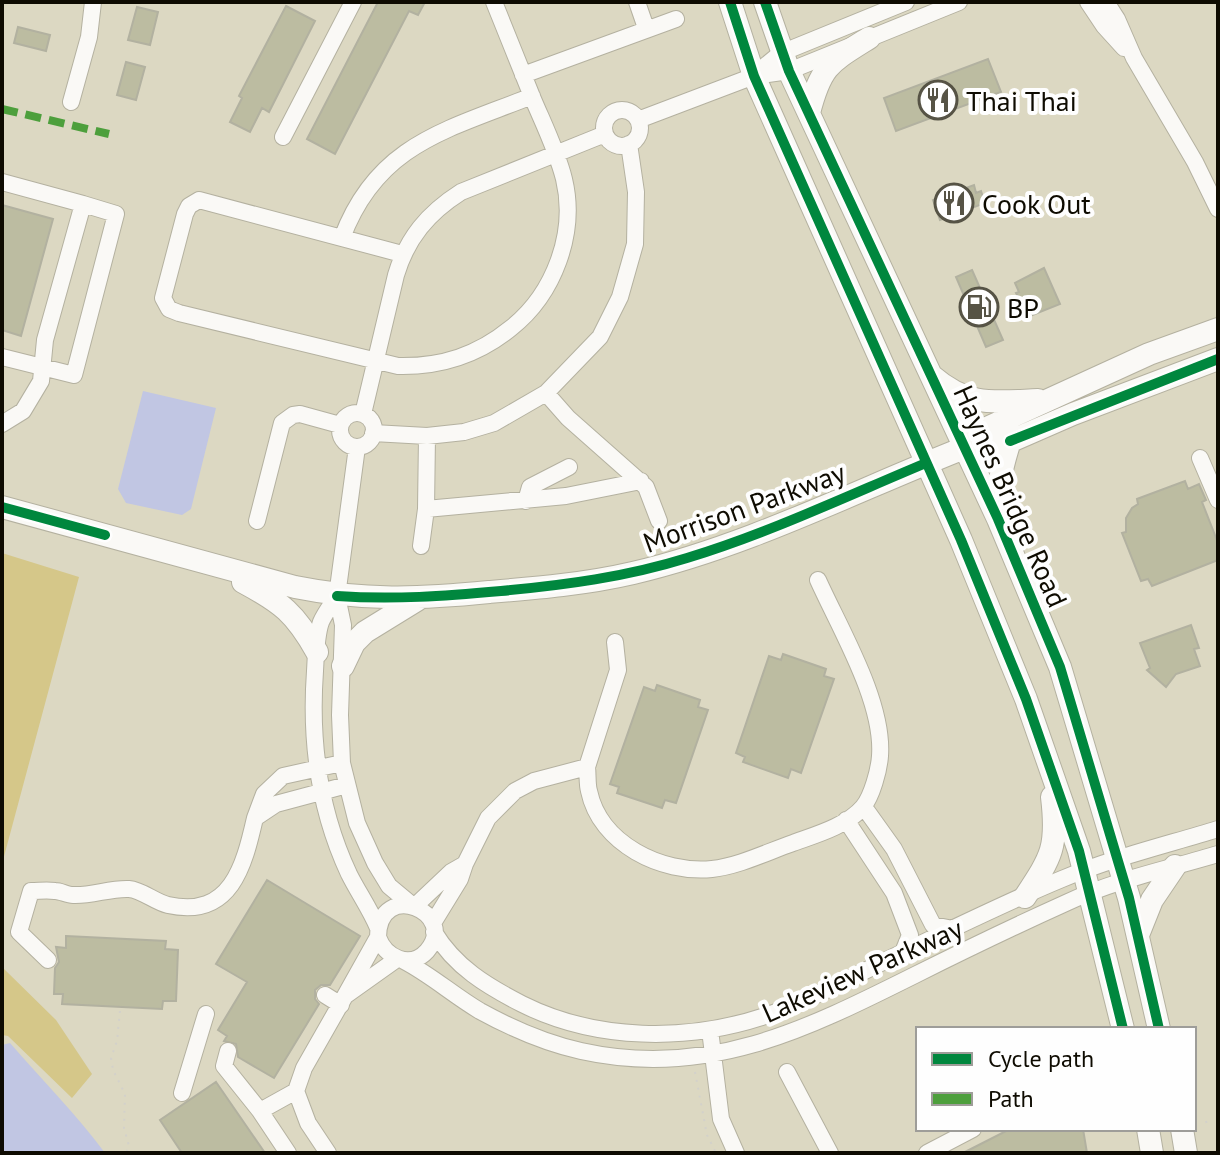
<svg xmlns="http://www.w3.org/2000/svg" width="1220" height="1155" viewBox="0 0 1220 1155" font-family="'PT Sans',sans-serif">
<rect width="100%" height="100%" fill="#dcd8c2"/>
<path fill="#d5c789" d="M2,553L79,577L2,864Z
M2,967L56,1020L92,1074L72,1098L8,1036L2,1035Z"/>
<path fill="#c1c6e3" d="M143,391L216,408L191,509L182,515L126,503L118,489Z
M10,1043C42,1080 76,1114 105,1153H2V1045Z"/>
<path fill="#bcbca1" stroke="#b2b1a0" stroke-width="2" d="M378,2H425L418,15L409,11L335,154L307,139Z
M286,6L315,21L269,112L262,108L250,132L230,122L242,98L239,96Z
M137,7L158,12L150,45L128,40Z
M18,27L50,35L46,51L14,43Z
M988,59L1001,92L896,131L884,98Z
M126,62L145,67L136,100L117,95Z
M974,185L976,193L981,191L985,203L940,220L933,200Z
M2,205L53,219L21,336L2,330Z
M1044,268L1060,304L1030,316L1016,293L1019,292L1015,283Z
M972,270L1003,340L986,347L956,277Z
M1185,481L1188,489L1199,484L1206,500L1202,502L1218,543V560L1152,586L1148,579L1141,581L1122,533L1126,532V518L1132,508L1138,504L1137,499Z
M1191,625L1199,648L1194,649L1200,666L1176,674L1166,687L1147,670L1150,668L1140,643Z
M783,654L826,669L824,676L834,679L801,773L791,769L788,778L743,762L745,757L736,753L769,656L781,660Z
M657,685L700,700L698,707L708,710L676,803L665,800L662,808L617,793L619,787L610,784L644,687L655,691Z
M267,880L360,936L330,985H321L315,990V999L319,1004L274,1078L238,1057L236,1044L224,1041L227,1036L218,1030L247,982L216,964Z
M66,936L166,941L165,949L178,950L176,1001H163L162,1009L62,1004L63,994H54L55,968L59,962L56,947L66,948Z
M216,1082L265,1153H182L160,1120Z
M1010,1129H1083L1087,1153H963Z"/>
<g fill="none" stroke-linecap="round" stroke-linejoin="round">
<g stroke="#b4b1a0" stroke-width="18">
<path id="minor" d="M637,2L646,28
M1088,2L1104,26L1124,48
M1106,2L1117,19L1134,58L1195,162L1218,209
M523,75L676,19
M754,75L781,53L906,2
M71,102L89,37L93,2
M604 128a18 18 0 1 1 36 0a18 18 0 1 1-36 0Z
M638,120L754,76L789,71L959,2
M283,137L353,2
M2,182L83,204
M342,238C377,144 447,130 532,96
M402,254L199,200L189,206L185,214L163,298L169,309L179,313L398,366C442,367 478,355 511,328C554,294 577,233 564,179C557,151 544,125 533,99C520,67 507,34 494,2
M2,357L74,375L116,214L83,204L45,340L41,381L23,411L2,424
M546,393L568,418L646,487L659,521
M340 430a17 17 0 1 1 34 0a17 17 0 1 1-34 0Z
M363,414L396,275C407,238 428,213 461,192L605,134
M373,433L427,436L464,432L494,423L546,393L600,337L620,297L635,244L636,192L629,144
M357,447L337,596L343,625L340,715L342,763L357,823L375,863L389,886L413,906
M1200,458L1218,500
M526,501L530,487L569,467
M426,509L566,496L641,481
M257,521L282,423L293,415L300,414L340,425
M421,546L426,509L427,436
M337,596C332,604 325,613 321,622C316,636 316,655 315,671C310,740 319,810 349,874C358,892 370,909 378,928
M342,763L283,776L264,794L255,818L276,804L347,785
M587,767C588,775 587,784 589,791C600,844 662,874 712,869C739,866 767,852 793,843C815,835 847,826 863,807C872,796 879,770 880,756C884,702 840,629 818,580
M864,807L894,849L933,925L953,929
M846,820L894,893L910,935L903,952
M415,906L451,872L465,864
M433,923L460,879L465,864L488,818L515,791L534,781L587,767L618,670L615,642
M434,932C455,967 487,986 522,1004C596,1041 687,1042 765,1016C808,1001 850,978 891,958C948,931 1004,903 1062,879C1112,858 1166,845 1218,829
M378,937C385,957 410,970 427,951C460,913 379,878 378,937L345,996L397,959
M48,960L19,932L31,891C39,891 47,890 55,891C61,891 67,895 73,895C92,896 110,888 129,889C142,890 155,902 168,905C231,919 244,866 255,818
M404,961C431,975 453,995 480,1011C511,1028 545,1043 581,1051C707,1079 805,1030 915,975C965,950 1017,925 1068,902C1115,880 1168,869 1218,854
M325,995L341,1005
M710,1030L721,1119L736,1153
M228,1051L224,1066L260,1111L288,1153
M787,1072L830,1153
M182,1093L206,1014
M260,1111L296,1091
M328,1153L308,1123L296,1091L304,1068L345,996
M927,1153L973,1129"/>
</g>
<g stroke="#b4b1a0" stroke-width="24">
<path id="major" d="M730,2L754,76L961,540L1026,699L1079,851L1123,1029
M765,2L789,71L998,519L1060,667L1129,898L1159,1029
M809,113C821,66 829,63 869,38
M932,376C968,407 993,402 1038,400
M964,448L988,451L1073,414L1218,359
M2,507L295,587C364,601 419,599 489,592C537,588 586,584 633,573C748,546 855,491 964,448L976,433L1149,354L1218,329
M998,514C997,487 1002,466 1010,441
M243,582C282,603 295,613 317,652
M343,666L354,643L365,632L417,600
M1025,897C1052,856 1058,847 1052,797
M1138,935L1152,900L1175,866
M1148,1129L1152,1153
M1182,1129L1186,1153"/>
</g>
<path stroke="#d3d1ca" stroke-width="2" stroke-dasharray="2 6" stroke-linecap="butt" d="M120,1011L117,1041L111,1058L113,1070L125,1094L124,1128L129,1146L126,1153
M695,1072L707,1135L716,1153
M1206,1121L1208,1128"/>
<use href="#minor" stroke="#faf9f6" stroke-width="16"/>
<use href="#major" stroke="#faf9f6" stroke-width="22"/>
<path stroke="#4d9f3c" stroke-width="8" stroke-dasharray="16 8" stroke-linecap="butt" d="M2,109L109,134"/>
<g stroke="#fefefe" stroke-width="15">
<path id="cycleway" d="M730,2L754,76L961,540L1026,699L1079,851L1123,1029
M765,2L789,71L998,519L1060,667L1129,898L1159,1029
M1010,441L1218,359
M2,507L105,535
M337,596C393,600 446,596 501,591C565,585 626,577 687,558C769,533 847,496 926,463"/>
</g>
<use href="#cycleway" stroke="#00873e" stroke-width="10"/>
</g>
<defs>
<g id="restaurant-ring" transform="scale(2)"><circle r="9.5" fill="#fefefe" stroke="#565345" stroke-width="1.5"/><path d="M-5-6h1v4h1v-4h1v4h1v-4h1v5L-1.5 .5V6h-2V.5L-5-1ZM5-6V6H3V1.5H1.5Q1.5-4 5-6Z" fill="#565345"/></g>
<g id="fuel-ring" transform="scale(2)"><circle r="9.5" fill="#fefefe" stroke="#565345" stroke-width="1.5"/><path d="M-5.5-6h7V0h2V4h1.3V-2.5L3-4.5l.8-.8L6-3V5H2.5V1h-1V6h-7ZM-4.2-4.7v3.2H.2V-4.7Z" fill="#565345"/></g>
</defs>
<g fill-rule="evenodd">
<use href="#restaurant-ring" x="938" y="100"/>
<use href="#restaurant-ring" x="954" y="203"/>
<use href="#fuel-ring" x="979" y="307"/>
</g>
<g text-anchor="middle" dominant-baseline="central" stroke-width="8" stroke-linejoin="round" paint-order="stroke">
<g font-size="28" fill="#0e0b01" stroke="#fefefe" text-anchor="start">
<text x="966" y="100">Thai Thai</text>
<text x="982" y="203">Cook Out</text>
<text x="1007" y="307">BP</text>
</g>
<g font-size="28" fill="#0e0b01" stroke="#fefefe">
<text transform="translate(1011 496) rotate(66)">Haynes Bridge Road</text>
<text transform="translate(744 507) rotate(-20)">Morrison Parkway</text>
<text transform="translate(862 970) rotate(-24)">Lakeview Parkway</text>
</g>
</g>
<rect width="1220" height="1155" fill="none" stroke="#0e0b01" stroke-width="8"/>
<rect x="916" y="1027" width="280" height="104" fill="#fefefe" stroke="#9e9d99" stroke-width="2"/>
<rect x="932" y="1053" width="40" height="12" fill="#00873e" stroke="#9e9d99" stroke-width="2"/>
<text x="988" y="1067" font-size="24" fill="#0e0b01">Cycle path</text>
<rect x="932" y="1093" width="40" height="12" fill="#4d9f3c" stroke="#9e9d99" stroke-width="2"/>
<text x="988" y="1107" font-size="24" fill="#0e0b01">Path</text>
</svg>
